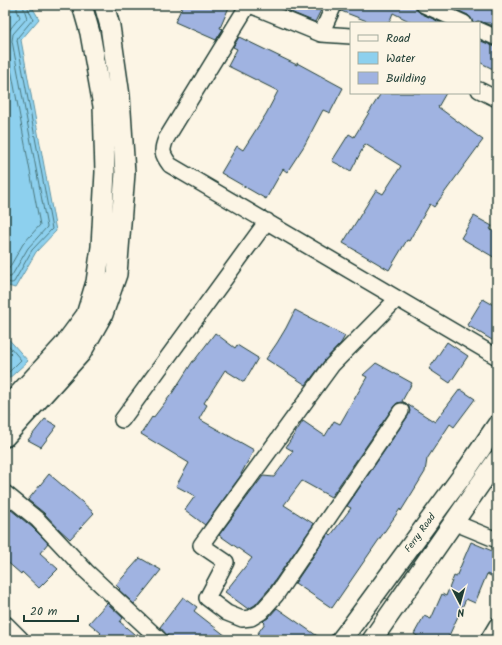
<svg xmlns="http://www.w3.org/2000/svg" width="502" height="645" viewBox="0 0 502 645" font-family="Kalam,sans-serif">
<rect width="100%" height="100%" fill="#fcf5e5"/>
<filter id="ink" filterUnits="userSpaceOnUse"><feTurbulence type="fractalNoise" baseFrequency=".025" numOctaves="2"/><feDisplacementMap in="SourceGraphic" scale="8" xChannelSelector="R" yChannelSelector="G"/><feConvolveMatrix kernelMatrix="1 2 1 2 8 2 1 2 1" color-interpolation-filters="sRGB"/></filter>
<g filter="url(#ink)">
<path fill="#8dd0ee" stroke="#6195a4" d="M5,5H31L39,19L21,40L56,231L36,252L15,288L5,285Z
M5,335L28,361L5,382Z"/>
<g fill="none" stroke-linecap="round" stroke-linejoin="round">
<path stroke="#4b787e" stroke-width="1" d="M5,271L8,270L23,244L40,225L6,42C6,31 14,25 20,17L17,10V5
M5,277H11L28,248L47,227L12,41L13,34L27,18L24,9L23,5
M5,282L12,283L14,282L32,250L52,229L17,40L18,37L33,19L28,8V5
M5,341L21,360L5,376"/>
</g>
<path fill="#a0b3e1" stroke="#1f3d34" d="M183,5H230L220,28L223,29L216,40L175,22Z
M274,5H309L321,10L315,22Z
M343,5H415L417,10L420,13L442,23H413L393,13L389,23H372L341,11Z
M446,5H497V28L489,24L490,23H485L478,21L473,23L471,18L468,15Z
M239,37L297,65V63L343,88L330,113L323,110L304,146L287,172L283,169L266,199L221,173L237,146L243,150L266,114L278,91L228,66L237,49L233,47Z
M481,41L493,46L497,47V71L479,62V44Z
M381,93H446L438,107L483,140L434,207L430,204L409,241L407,240L389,270L343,243L376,190L383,194L401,166L365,144L351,171L332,161L349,134L354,137Z
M474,216L492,226L490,229L497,233V259L461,238Z
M483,299L497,307V343L467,325Z
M295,310L345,336L341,343L325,360L306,385L266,359L277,343L286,328Z
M215,333L235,348L237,345L258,358L244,382L225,370L204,403L207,405L199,419L254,450L241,474H242L205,525L185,510L195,496L176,486L189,463L141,434L152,417L153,418L173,392L193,361H194Z
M447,342L468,356L450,383L429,369Z
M376,363L412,383L402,401L435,422L460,389L475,399L454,427L450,424L427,459L425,472L401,511L400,509L332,608L295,583L329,533L331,535L351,508L347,506L408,416L410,411L409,407L406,403L401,402L397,403L394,406L331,497L302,481L284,505L314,524L269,589L255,605L248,609L225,592L252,558L219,535L263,476L274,477L293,451L286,447L303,421L325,436L334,421L340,424L367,377L363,375Z
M45,419L57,426L41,447L28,440Z
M49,474L82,502L94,513L70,539L59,529L44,513L28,500Z
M5,505L32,527L48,543L40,553L58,569L39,588L22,572L21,574L5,560Z
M471,542L497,553V579L487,574L475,603L466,599L447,640H424L414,634L424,616L431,619L442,594L446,596L454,576L456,577Z
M140,558L161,570L134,604L119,590L120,589L116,585Z
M183,597L197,607L194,611L231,640H169L168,637L166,634L160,627Z
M107,603L123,618L120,622L141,640H94L101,633L89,623Z
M277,608L323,640H253L265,623L263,621L268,618Z"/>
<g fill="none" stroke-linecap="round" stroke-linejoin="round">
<g stroke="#1f3d34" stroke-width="18">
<path id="minor" d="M248,5L166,139C161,151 162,154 170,165L497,357
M250,5L321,34L351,36
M424,5L464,23
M479,30L497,38
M321,34L334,5
M479,90L497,99
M397,299L332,365L201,545L226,562L207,598L227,613L242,619L251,618L261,612L276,595L401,411
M122,420L267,221
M5,493L38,520L86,571L160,640
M453,522L497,540
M488,640L497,625"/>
</g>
<g stroke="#1f3d34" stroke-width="22">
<path id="tertiary" d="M5,409L63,346L86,315L96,282L101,247L105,172L103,106L90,33L82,5
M5,437L81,353L103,314L117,274L125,173L120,96L110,26L104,5
M5,626L19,640
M341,640L351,627L465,472L497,425
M372,640L497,460"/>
</g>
<use href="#minor" stroke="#fcf5e5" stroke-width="15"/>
<use href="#tertiary" stroke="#fcf5e5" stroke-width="19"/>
</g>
</g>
<g text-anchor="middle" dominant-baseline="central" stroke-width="3.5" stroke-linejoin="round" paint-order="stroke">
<g font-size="10" fill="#1f3d34" stroke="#fcf5e5">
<text transform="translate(420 533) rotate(-54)">Ferry Road</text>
</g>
</g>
<rect width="502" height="645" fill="none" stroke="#fcf5e5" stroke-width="20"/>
<rect x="10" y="10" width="482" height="625" fill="none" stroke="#1f3d34" stroke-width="1.5" filter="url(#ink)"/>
<rect x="350" y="22" width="130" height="72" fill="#fcf5e5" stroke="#a4ab9e"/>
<rect x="358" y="35" width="20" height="6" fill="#fcf5e5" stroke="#a4ab9e"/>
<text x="386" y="42" font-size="12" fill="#1f3d34">Road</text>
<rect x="358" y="52" width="20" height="12" fill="#8dd0ee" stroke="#a4ab9e"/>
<text x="386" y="62" font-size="12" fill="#1f3d34">Water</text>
<rect x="358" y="72" width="20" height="12" fill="#a0b3e1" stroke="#a4ab9e"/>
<text x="386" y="82" font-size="12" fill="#1f3d34">Building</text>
<g transform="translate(460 603) rotate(174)" stroke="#fcf5e5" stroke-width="3" paint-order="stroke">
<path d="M0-3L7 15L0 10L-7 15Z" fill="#1f3d34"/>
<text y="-6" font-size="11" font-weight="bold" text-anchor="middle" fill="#1f3d34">N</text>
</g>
<path d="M24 615v6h54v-6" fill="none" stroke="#1f3d34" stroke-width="2"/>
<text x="30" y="615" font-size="12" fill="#1f3d34" stroke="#fcf5e5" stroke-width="3" paint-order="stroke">20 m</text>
</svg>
